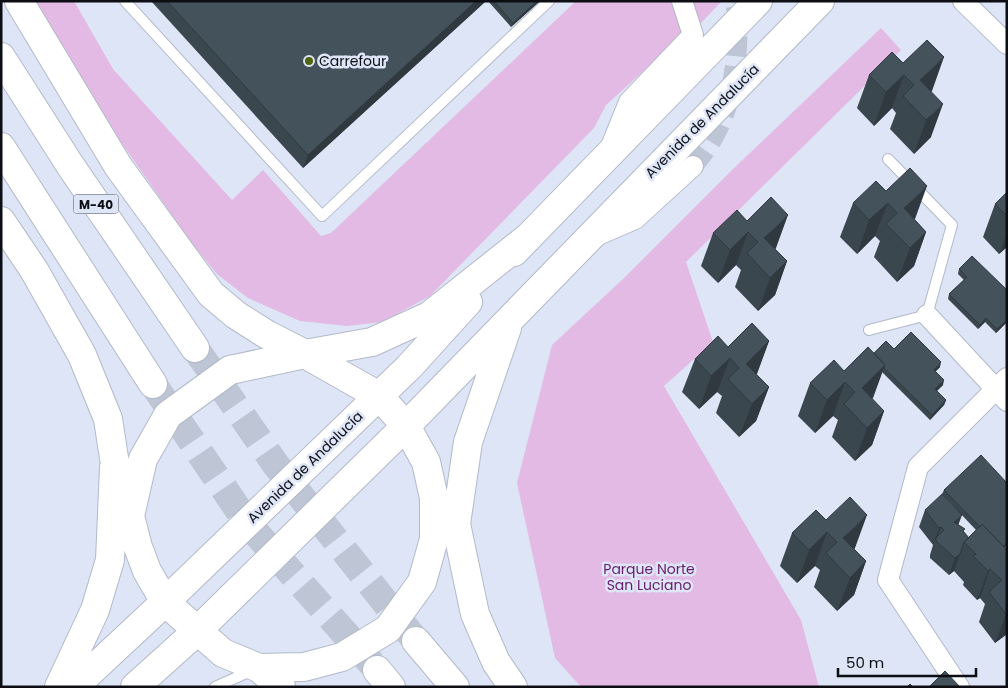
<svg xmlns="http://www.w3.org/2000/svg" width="1008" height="688" viewBox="0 0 1008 688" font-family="Poppins,sans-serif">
<rect width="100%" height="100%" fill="#dee5f6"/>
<path fill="#e3bae4" d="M29,1H74L113,69L232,200L263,170L321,236L331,233L576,1H722L701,23L677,37L670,47L606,105L594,128L430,296L382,322L347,326L300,321L248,298L217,274L191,242L109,125Z
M881,28L901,50L686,262L713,342L664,386L801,620L819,687H581L555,658L517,483L552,345L623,279L730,172Z"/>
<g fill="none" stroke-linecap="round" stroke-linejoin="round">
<path stroke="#bec5d4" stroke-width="20" stroke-dasharray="20 10" stroke-linecap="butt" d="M693,166C705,152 715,137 722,120C734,90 742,33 735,1"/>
<path stroke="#bec5d4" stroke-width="28" stroke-dasharray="28 14" stroke-linecap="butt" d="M195,348L276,465L416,641
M153,384L248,524L372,664"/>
<g stroke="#b2b9c9" stroke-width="12">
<path id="lane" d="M125,1L322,216L549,1
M869,330L927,315L952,225L888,159
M215,687L253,670"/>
</g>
<g stroke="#b2b9c9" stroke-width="22">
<path id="street" d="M963,1L1007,44
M610,149L629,102L693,35L682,1
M598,235L635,219L693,166
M927,315L1007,401
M959,687L888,580L918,467L1007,378"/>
</g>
<g stroke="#b2b9c9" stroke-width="30">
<path id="primary" d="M514,252L758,1
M305,354L379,396L406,426L426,462L434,498V539L422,582L388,629L342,657L304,667L259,668L223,653L165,602L147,571L138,547L130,516L143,459L168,415L230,370L305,354L372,342L429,316L526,239
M456,524L468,442L507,328
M59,687L95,610L110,560L114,467
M74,687L165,602L409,367L468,302
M135,687L196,632L406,426L820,1"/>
</g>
<g stroke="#b2b9c9" stroke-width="30">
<path id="highway" d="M19,1L118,166L211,294L236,315L266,334L305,354
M1,57L70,165L195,348
M1,147L153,384
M1,221L34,270L82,355L108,419L114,458L130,516
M434,498L456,524L475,614L496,662L513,687
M416,641L455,687
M259,668L281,687
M377,670L391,687"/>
</g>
<use href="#lane" stroke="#fff" stroke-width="10"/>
<use href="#street" stroke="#fff" stroke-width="20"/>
<use href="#primary" stroke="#fff" stroke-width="28"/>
<use href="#highway" stroke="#fff" stroke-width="28"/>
</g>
<path fill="#3a474f" d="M151,1H486L303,168Z
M488,1H540L511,27Z
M892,52L932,91H931V137L914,154L890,129L896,113L892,108L874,126L857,108L869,75Z
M886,191L915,219H914L926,232L914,266L897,282L874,257L880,241L875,236L857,254L840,237L853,203Z
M1007,192V247L999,254L983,237L995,204Z
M747,221L776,248L775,249L787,261L775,295L758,311L735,287L741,270L736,265L718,283L701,266L713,233Z
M959,269L1007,290V324L1006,323L996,333L985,322L978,329L948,299L949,294L964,280L958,274Z
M769,341L756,375L769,387L756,421L739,437L716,413L722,396L717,392L699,409L682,392L695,359L728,347Z
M894,349L940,367L935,372L943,385L937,391L946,400L944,405L930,420L882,372L872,399L884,411L872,445L855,461L832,437L838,420L833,416L815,433L798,416L810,383L844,371L874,353Z
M1007,483V546L1005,548L1007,634L995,643L979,622L985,604L980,598L977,600L963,585L964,582L954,571L949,575L930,558V555L933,545L919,527L925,510L958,525L969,538L976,530L942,494L944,490Z
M816,510L855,548L854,549L866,561L854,595L837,611L814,587L820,570L815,566L797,583L780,566L792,533Z"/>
<path fill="#303940" d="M476,1H486L303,168L308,155Z
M537,1H540L511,27L513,23Z
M944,57L932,91L914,108L920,80Z
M904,75L892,108L874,126L886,92Z
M943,104L931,137L914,154L926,120Z
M927,186L915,219L897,236L904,208Z
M888,203L875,236L857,254L869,220Z
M788,215L776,248L758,265L764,238Z
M748,232L736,265L718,283L730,250Z
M926,232L914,266L897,282L910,248Z
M1007,234V247L999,254Z
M787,261L775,295L758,311L770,278Z
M986,318L985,322L978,329L980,325Z
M1007,320L1006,323L996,333L997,329Z
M769,341L757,374L740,391L746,364Z
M730,358L717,392L699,409L711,376Z
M941,362L940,367L932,375L934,370Z
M885,365L873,398L855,415L862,388Z
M944,380L943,385L933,394L935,389Z
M845,382L833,416L815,433L827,400Z
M769,387L756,421L739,437L752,404Z
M946,400L944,405L930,420L932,415Z
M884,411L872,445L855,461L867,428Z
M867,515L855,548L837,565L843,538Z
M962,515L956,531L954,522Z
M941,527L936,540V538L933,545L939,528Z
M827,532L815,566L797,583L809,550Z
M960,554L954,571L949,575L955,558Z
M866,561L854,595L837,611L850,578Z
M990,569L980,598L977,600L988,571Z
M1007,613V634L995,643L1006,614Z"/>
<path fill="#44525c" stroke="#303940" d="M167,1H476L308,155Z
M494,1H537L513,23Z
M927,40L944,57L920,80L943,104L926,120L903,96L914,85L904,75L886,92L869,75L892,52L903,63Z
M910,168L927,186L904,208L926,232L910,248L886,224L897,213L888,203L869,220L853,203L876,181L886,191Z
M1007,192V216L995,204Z
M771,197L788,215L764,238L787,261L770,278L747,253L758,242L748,232L730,250L713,233L737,210L747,221Z
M972,256L1007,290V320L997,329L986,318L980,325L949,294L967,277L959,269Z
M752,323L769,341L746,364L769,387L752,404L728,379L739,368L730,358L711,376L695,359L718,336L728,347Z
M911,332L941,362L934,370L944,380L935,389L946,400L932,415L884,368L885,365L874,353L886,341L894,349Z
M868,347L885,365L862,388L884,411L867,428L844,404L855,392L845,382L827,400L810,383L834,360L844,371Z
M981,455L1007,483V543L1003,546L982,524L980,527L944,490Z
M942,494L962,515L954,522L965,529L963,531L969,538L964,542L960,554L955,558L936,541V538L944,530L941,527L939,528L925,510Z
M850,497L867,515L843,538L866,561L850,578L826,553L837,542L827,532L809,550L792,533L816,510L826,520Z
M982,524L1007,550V613L1006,614L989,592L1002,580L990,569L988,571L973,556L976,554L964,542Z
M945,671L960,687H929Z
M910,684L913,687H907Z"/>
<circle fill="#51640e" stroke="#dee5f6" stroke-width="2" cx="309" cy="61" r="5"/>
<g text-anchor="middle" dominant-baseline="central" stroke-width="5" stroke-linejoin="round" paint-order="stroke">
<rect fill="#dee5f6" stroke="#4b4e58" stroke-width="1" x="73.5" y="194.5" width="45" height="19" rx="4"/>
<g font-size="12" font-weight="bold" fill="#0c0e14">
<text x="96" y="204">M-40</text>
</g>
<g font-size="14" fill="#0c0e14" stroke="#dee5f6" text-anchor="start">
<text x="319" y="61">Carrefour</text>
</g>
<g font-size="14" fill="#0c0e14" stroke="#dee5f6">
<text transform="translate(702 121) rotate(-45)">Avenida de Andalucía</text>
<text transform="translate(305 467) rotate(-44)">Avenida de Andalucía</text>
</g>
<g font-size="14" fill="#661c6a" stroke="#dee5f6">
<text x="649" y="569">Parque Norte<tspan x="649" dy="16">San Luciano</tspan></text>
</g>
</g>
<rect width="1008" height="688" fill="none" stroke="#0c0e14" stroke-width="5"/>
<path d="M838 668v8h138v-8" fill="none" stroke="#0c0e14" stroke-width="2.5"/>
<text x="846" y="668" font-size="15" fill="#0c0e14" stroke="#dee5f6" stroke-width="4" paint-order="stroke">50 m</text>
</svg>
